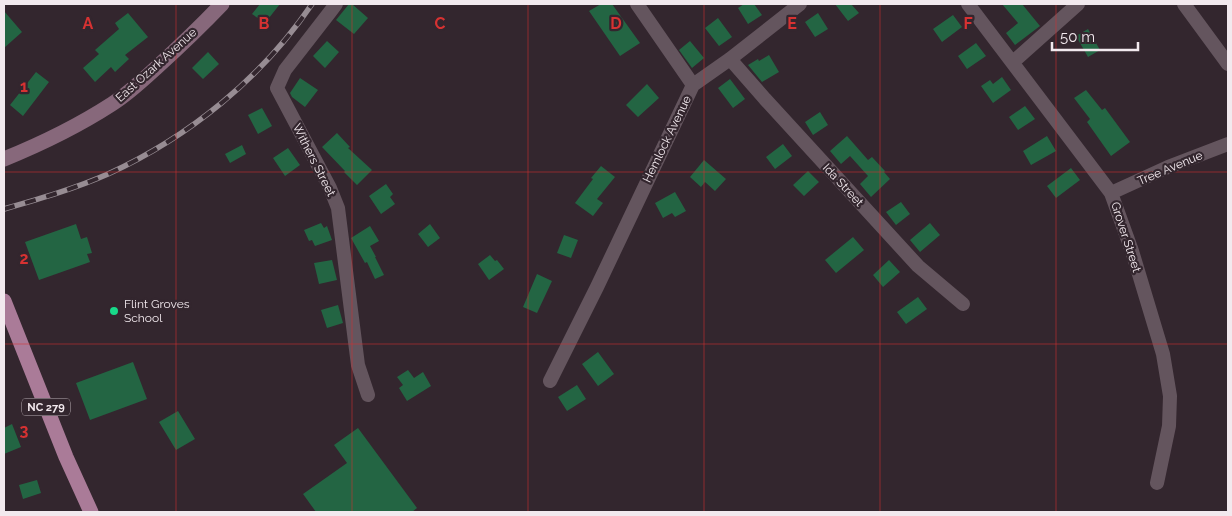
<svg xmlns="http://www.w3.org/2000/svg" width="1232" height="516" viewBox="0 0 1232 516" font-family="Raleway,sans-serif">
<rect width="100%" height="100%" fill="#33262e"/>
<path fill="#236543" d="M260,4H280L265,23L252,14Z
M349,4H352L368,18L354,34L336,20Z
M601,4H612L640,43L620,56L589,11Z
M744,4H754L762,15L748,24L738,8Z
M835,4H851L859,13L848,21Z
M1002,4H1022L1040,26L1015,45L1006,33L1018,23Z
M4,11L22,32L4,48Z
M128,13L148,37L125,55L129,59L115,72L111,67L95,82L83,68L99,54L95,50L119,29L115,23Z
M818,13L828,29L815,37L805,22Z
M953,15L962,27L942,42L933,29Z
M718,18L732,37L719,46L705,28Z
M1088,29L1100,50L1088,57L1076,36Z
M327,41L339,52L325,68L313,56Z
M690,41L704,58L692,68L679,50Z
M976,43L986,56L967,69L958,56Z
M208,52L219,64L203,79L192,68Z
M769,55L779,72L762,82L748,65L758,59L759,61Z
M36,72L49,82L23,116L10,105Z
M1002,77L1011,90L993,103L981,86L990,80L993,84Z
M300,78L318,90L305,107L292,97L290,93Z
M730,79L745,99L733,108L718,88Z
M647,84L659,98L638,117L626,105Z
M1086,90L1102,110L1105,108L1130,142L1111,156L1087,122L1090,119L1074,98Z
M1025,106L1035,119L1018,130L1009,117Z
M262,108L272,126L258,134L248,115Z
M820,112L828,125L813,135L805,122Z
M337,133L350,147L348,148L372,170L357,185L344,172L345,171L322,147Z
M847,136L868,160L872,157L885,171L884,172L890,179L871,197L860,184L868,176L850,156L841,164L830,151Z
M1047,136L1056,151L1031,165L1023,151Z
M783,144L792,156L775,169L766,157Z
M242,145L246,154L230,163L225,154Z
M288,148L300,165L285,176L273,158Z
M704,160L726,179L715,191L705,182L701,187L690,177Z
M601,166L615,177L597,199L603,203L593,216L575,203L593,179L591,178Z
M1071,168L1080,180L1056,198L1047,186Z
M808,171L819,182L804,196L793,185Z
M386,184L393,194L390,197L395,204L381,214L369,196Z
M675,192L686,211L675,217L672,213L663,218L655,203Z
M901,202L910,214L896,225L886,212Z
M321,223L324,228L327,226L332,240L315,246L312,240L309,241L304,230Z
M930,223L940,235L920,252L910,240Z
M76,224L81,239L87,237L92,253L87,254L90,262L39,280L25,242Z
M430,224L440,238L428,247L418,234Z
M370,226L379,241L370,246L376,257H375L384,275L375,279L367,262L365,263L351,238Z
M564,235L578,240L571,258L557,253Z
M853,237L864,250L836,273L825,260Z
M490,255L495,261L497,260L504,269L489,280L478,264Z
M332,260L337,280L319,284L314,263Z
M889,260L900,272L883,287L873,275Z
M537,274L552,281L537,313L523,307Z
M918,297L927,309L906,324L897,312Z
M338,305L343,323L327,328L321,310Z
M598,352L614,374L598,386L582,364Z
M133,362L147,399L90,420L76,383Z
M408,370L414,378L423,372L431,386L407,401L399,388L403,385L397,377Z
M577,385L586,399L567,411L558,397Z
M178,411L195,439L176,450L159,422Z
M12,424L21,447L4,454V428Z
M358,428L417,508L412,512H316L303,494L347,463L334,445Z
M37,480L41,493L23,499L19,485Z"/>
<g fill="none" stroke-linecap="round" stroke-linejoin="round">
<path stroke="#64555e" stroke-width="14" d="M336,4L330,12L285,70L277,88L330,188L338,208L358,365L368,395
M637,4L693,85
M968,4L1111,193L1132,251L1163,354L1170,396L1169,426L1157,483
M1184,4L1228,64
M730,59L765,99L918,266L963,304
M1013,62L1078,4
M1111,193L1168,167L1228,144
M550,381L597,287L693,85L730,59L800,4"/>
<path stroke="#87687b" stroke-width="15" d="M4,159C41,144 78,126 112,104C128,94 143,80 156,68C179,47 201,26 222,4"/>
<path stroke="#aa7b98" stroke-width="15" d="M4,301L66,457L91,512"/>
<g stroke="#978c93" stroke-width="5.5">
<path id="rail" d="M4,209C39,199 74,189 108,174C189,137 262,78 312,4"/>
</g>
<use href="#rail" stroke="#33262e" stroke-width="4" stroke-dasharray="11" stroke-linecap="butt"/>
</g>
<path fill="none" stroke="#d73232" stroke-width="1" stroke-opacity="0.55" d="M176,4V512M352,4V512M528,4V512M704,4V512M880,4V512M1056,4V512M4,172H1228M4,344H1228"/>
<circle fill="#18d989" stroke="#33262e" stroke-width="2" cx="114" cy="311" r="5"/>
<g text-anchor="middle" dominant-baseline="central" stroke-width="4.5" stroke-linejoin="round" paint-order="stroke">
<rect fill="#33262e" stroke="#b9aeb4" stroke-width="1" x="22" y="398.5" width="48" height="17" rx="4"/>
<g font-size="11" font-weight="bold" fill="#f2e9ee">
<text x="46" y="407">NC 279</text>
</g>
<g font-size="12" fill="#f2e9ee" stroke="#33262e">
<text transform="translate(156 65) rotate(-42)">East Ozark Avenue</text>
<text transform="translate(667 139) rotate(-64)">Hemlock Avenue</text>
<text transform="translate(314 160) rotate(63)">Withers Street</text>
<text transform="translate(1170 168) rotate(-23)">Tree Avenue</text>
<text transform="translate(843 185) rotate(47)">Ida Street</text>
<text transform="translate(1126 237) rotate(72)">Grover Street</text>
</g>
<g font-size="12" fill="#f2e9ee" stroke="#33262e" text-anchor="start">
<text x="124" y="304">Flint Groves<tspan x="124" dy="14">School</tspan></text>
</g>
</g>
<g font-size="16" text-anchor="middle" font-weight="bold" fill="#d73232" stroke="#33262e" stroke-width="4.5" stroke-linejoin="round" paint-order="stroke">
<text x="88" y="29">A</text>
<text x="264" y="29">B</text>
<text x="440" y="29">C</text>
<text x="616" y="29">D</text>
<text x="792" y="29">E</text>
<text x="968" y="29">F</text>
<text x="24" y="92">1</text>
<text x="24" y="264">2</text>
<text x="24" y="436">3</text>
</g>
<rect width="1232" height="516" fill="none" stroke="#f2e9ee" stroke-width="10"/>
<path d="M1052 42v8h86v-8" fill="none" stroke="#f2e9ee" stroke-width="2.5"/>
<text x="1060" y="42" font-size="15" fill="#f2e9ee" stroke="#33262e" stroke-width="4" paint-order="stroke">50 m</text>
</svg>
